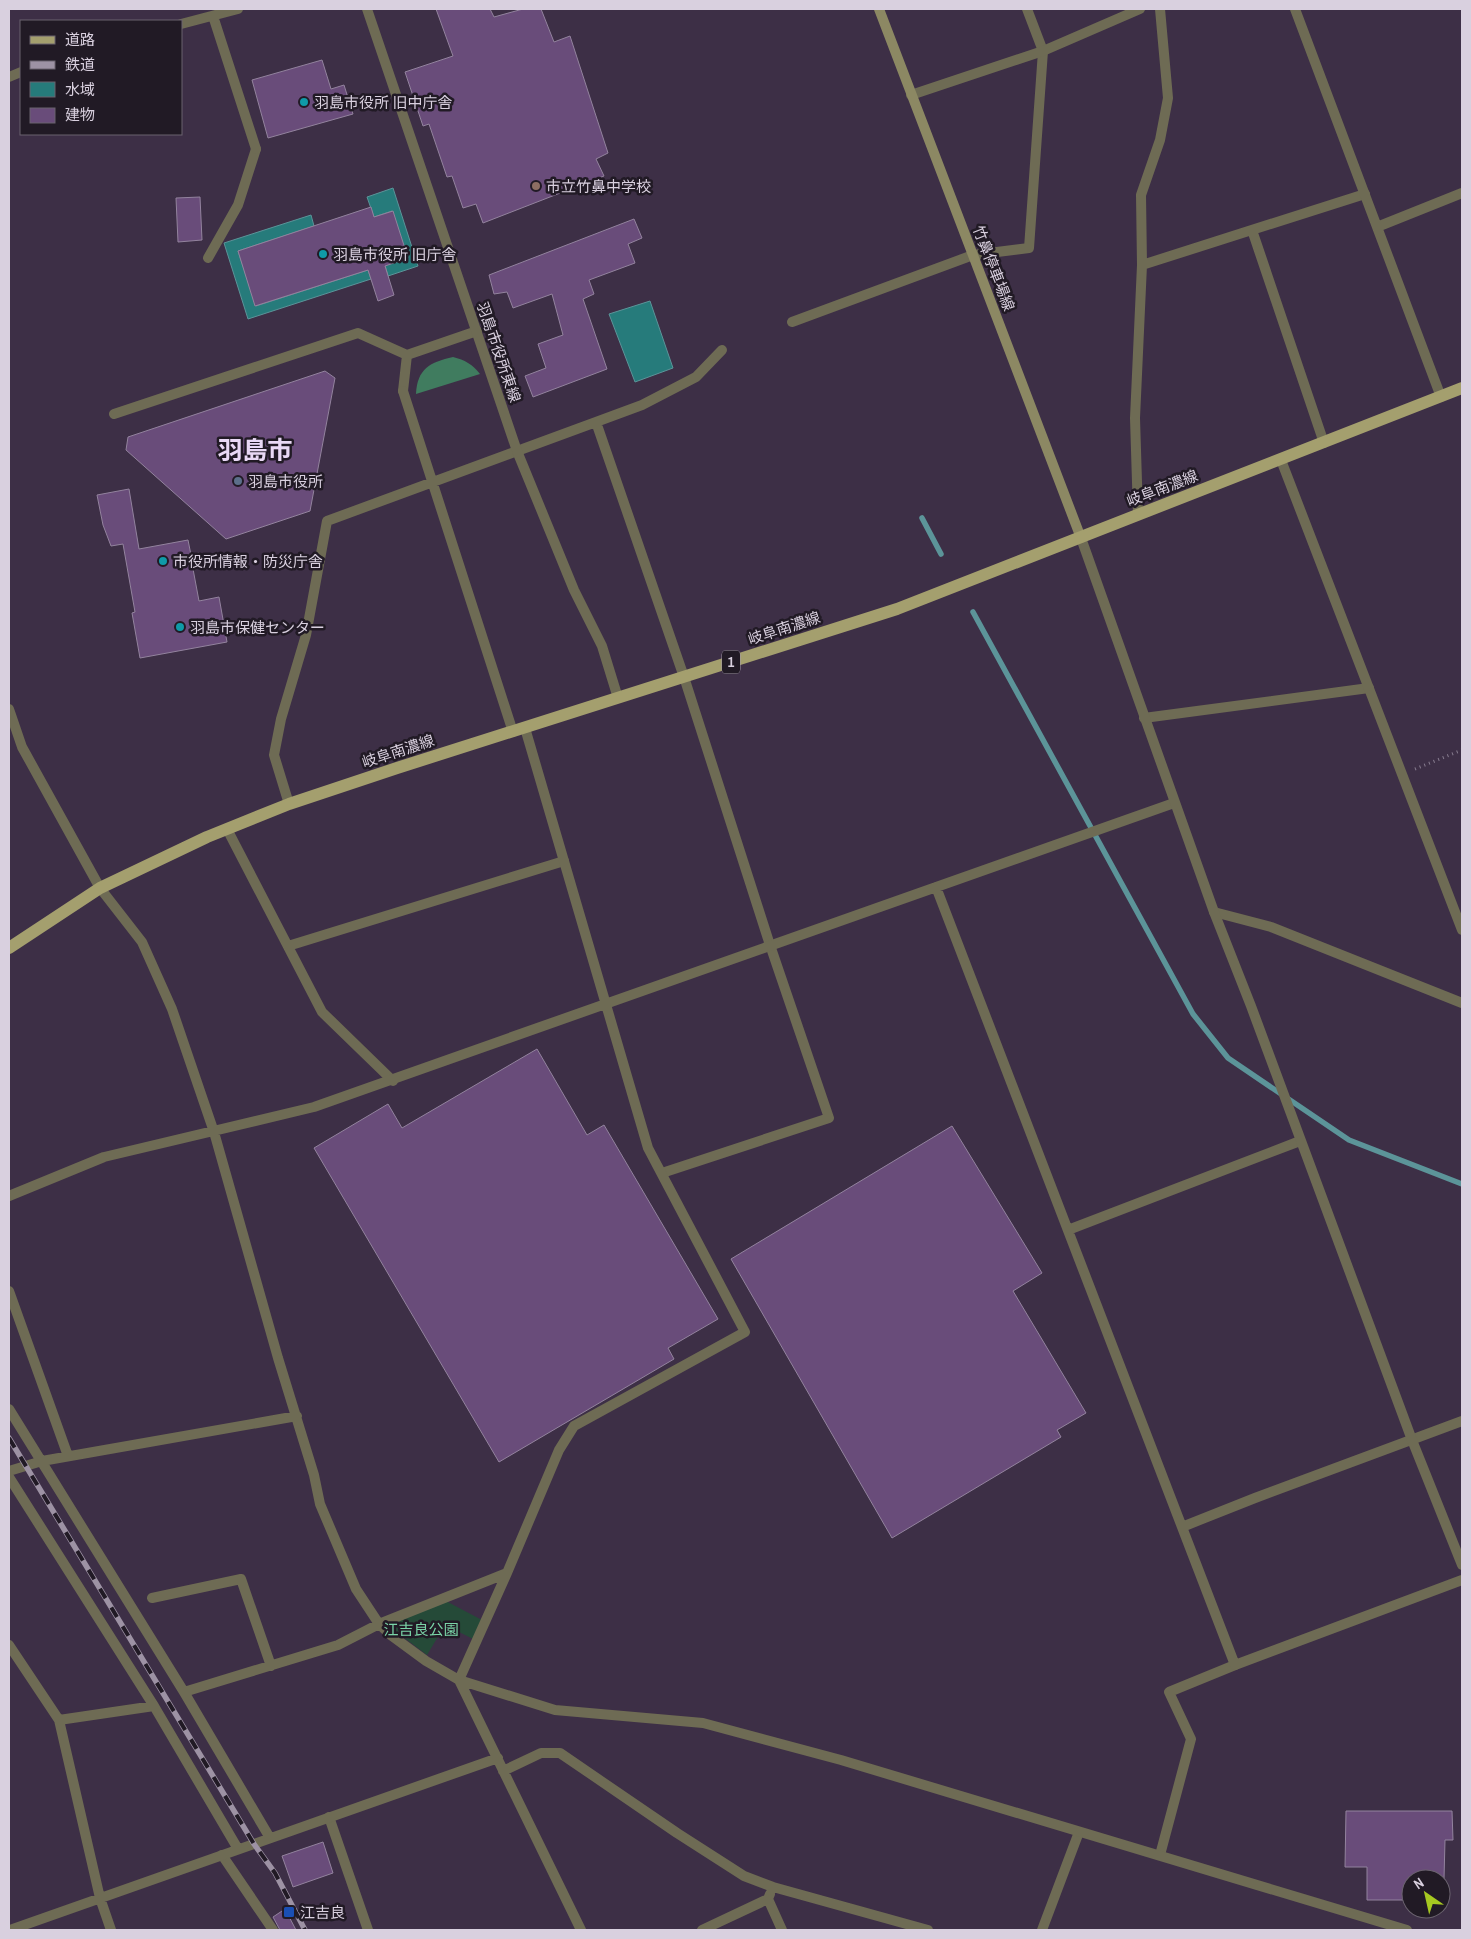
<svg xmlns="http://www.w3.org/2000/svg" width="1471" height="1939" viewBox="0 0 1471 1939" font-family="'Archivo Narrow','Noto Sans JP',sans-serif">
<rect width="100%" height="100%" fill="#3d2f46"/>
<path fill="#254a38" d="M444,1600L482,1620L473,1639L445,1625L427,1655L386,1624Z"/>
<path fill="#407c5f" d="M453,357C465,360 472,364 480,374L416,394C417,369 430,362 453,357Z"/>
<path fill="#267b7b" stroke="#5c9499" d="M393,188L418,266L388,276L385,265L392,211L374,217L367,197Z
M311,215L314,226L238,251L256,306L368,270L371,279L248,319L224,243Z
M650,301L673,368L635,382L609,314Z"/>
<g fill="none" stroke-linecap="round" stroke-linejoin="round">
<path stroke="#5c9499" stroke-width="5.5" d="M922,518L941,554
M973,612L1193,1014L1228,1058L1349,1140L1462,1184"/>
</g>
<path fill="#694c7a" stroke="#93839e" d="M436,9H490L494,17L523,9H541L554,42L570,36L608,153L596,159L604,176L483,223L476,204L463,208L452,176L447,177L429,124L423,126L405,72L453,56Z
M322,60L331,89L344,85L353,114L268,138L252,80Z
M200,197L202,240L178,242L176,198Z
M371,207L374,217L393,211L408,258L385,266L394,295L378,301L368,270L255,306L238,251Z
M634,219L642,238L628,244L635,263L589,280L594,294L583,299L607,369L533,397L525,376L546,368L538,344L563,335L552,294L513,308L507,292L494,294L489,275Z
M325,371L335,378L310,511L226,539L126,450L128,437Z
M129,489L139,549L188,540L191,555L199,553L201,568L193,569L199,601L219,597L227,642L140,658L132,613L135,612L123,544L111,546L103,525L97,495Z
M537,1049L587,1135L604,1125L718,1319L668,1348L674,1359L499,1462L314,1148L388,1104L402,1128Z
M952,1126L1042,1273L1013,1291L1086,1413L1057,1430L1061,1437L892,1538L731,1259Z
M1346,1811H1452L1453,1840H1445L1444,1879H1411V1900H1367V1867H1345Z
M323,1842L333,1873L293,1887L282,1856Z
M285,1909L296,1930H280L273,1917Z"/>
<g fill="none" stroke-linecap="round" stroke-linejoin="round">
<path stroke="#877c8f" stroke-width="3" stroke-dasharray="1 4" stroke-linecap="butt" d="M1415,769L1462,750"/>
<path stroke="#6e6b54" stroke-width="10" d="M1252,230L1324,443
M208,258L238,205L256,149
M1142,265L1365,194
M792,322L973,255L1029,248L1043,51L1027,9
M403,391L407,355
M114,414L358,333L407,355L477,331
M1138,514L1135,418L1142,265L1141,195L1160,140L1168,98L1160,9
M1144,718L1369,688
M227,829L322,1012L393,1081
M288,946L564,861
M662,1173L829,1118L770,945L684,677
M329,1817L368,1930
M222,1855L273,1930
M1160,1855L1191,1739L1169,1692L1235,1665
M1042,1930L1079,1832"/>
<path stroke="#6e6b54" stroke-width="10" d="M1295,9L1441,397
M911,95L1043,51L1140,9
M1377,227L1462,193
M403,391L513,732
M596,422L642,405L696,377L722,350
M1281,460L1462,930
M289,804L274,755L281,719L306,635L327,521L596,422L684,677
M936,887L1235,1665L1462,1580
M100,888L142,942L172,1009L214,1132L278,1358L314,1475L320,1504L356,1589L379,1624L392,1636L426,1661L459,1680L555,1710L703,1723L841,1760L1407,1930
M1214,912L1271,927L1462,1003
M9,1196L104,1157L314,1107L1174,803
M1068,1230L1300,1141
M9,1291L68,1456
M9,1409L184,1692L270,1838
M9,1471L42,1461L297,1416
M9,1477L154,1706L238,1849
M1182,1527L1255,1498L1462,1421
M152,1598L241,1579L271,1666
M9,1645L59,1720L100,1898L111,1930
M459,1680L507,1573L559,1450L574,1426L745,1332L648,1148L525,728
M459,1680L581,1930
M184,1692L338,1645L379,1624L507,1573
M59,1720L154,1706
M503,1771L541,1753H560L677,1833L744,1876L773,1887L928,1930
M770,1894L768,1899L782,1930
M10,1930L498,1758
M702,1930L768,1899"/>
<path stroke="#6e6b54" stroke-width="10" d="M367,9L517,451L574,590L602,646L618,698
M213,16L256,149
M181,24L238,9
M9,77L21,72
M1081,538L1214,912L1251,1006L1412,1440L1462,1565
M9,709L22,747L100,888"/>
<path stroke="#8c8863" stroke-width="10" d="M879,9L1081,538"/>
<path stroke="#a49f6e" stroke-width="12" d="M9,948L100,888L207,837L289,804L397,768L897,609L1462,388"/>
<g stroke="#9d92a4" stroke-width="5.5">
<path id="rail" d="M9,1438L254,1844L275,1873L305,1930"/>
</g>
<use href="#rail" stroke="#211a25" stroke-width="4" stroke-dasharray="11" stroke-linecap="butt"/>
</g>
<g fill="#0f9aa8" stroke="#211a25" stroke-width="2">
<circle cx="304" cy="102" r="5"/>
<circle cx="323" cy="254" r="5"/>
<circle cx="163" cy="561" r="5"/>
<circle cx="180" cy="627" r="5"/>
</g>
<circle fill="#8d6e63" stroke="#211a25" stroke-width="2" cx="536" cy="186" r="5"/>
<circle fill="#5c6f8a" stroke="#211a25" stroke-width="2" cx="238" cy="481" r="5"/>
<rect fill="#1a4fb4" stroke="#211a25" stroke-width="2" x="283" y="1906" width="12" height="12" rx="2.5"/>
<g text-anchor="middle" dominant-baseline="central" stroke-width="5" stroke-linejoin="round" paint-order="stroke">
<rect fill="#211a25" stroke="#a299a7" stroke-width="1" x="722" y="650.5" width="18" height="23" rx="4"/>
<g font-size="14" font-weight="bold" fill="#d9d0df">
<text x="731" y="662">1</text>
</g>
<g font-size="15" fill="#d9d0df" stroke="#211a25" text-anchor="start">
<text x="314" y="102">羽島市役所 旧中庁舎</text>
<text x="546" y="186">市立竹鼻中学校</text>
<text x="333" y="254">羽島市役所 旧庁舎</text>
<text x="248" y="481">羽島市役所</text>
<text x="173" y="561">市役所情報・防災庁舎</text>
<text x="190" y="627">羽島市保健センター</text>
<text x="300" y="1912">江吉良</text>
</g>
<g font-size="15" fill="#d9d0df" stroke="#211a25">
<text transform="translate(994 268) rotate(69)">竹鼻停車場線</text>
<text transform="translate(499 352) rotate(71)">羽島市役所東線</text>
<text transform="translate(1162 488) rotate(-21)">岐阜南濃線</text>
<text transform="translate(784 628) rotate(-18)">岐阜南濃線</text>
<text transform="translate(398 751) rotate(-18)">岐阜南濃線</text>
</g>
<g font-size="15" fill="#7ad4a7" stroke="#211a25">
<text x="421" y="1629">江吉良公園</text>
</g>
<g font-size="25" font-weight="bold" fill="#e9d8f5" stroke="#211a25">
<text x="255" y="450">羽島市</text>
</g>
</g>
<rect width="1471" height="1939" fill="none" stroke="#d9d0df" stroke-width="20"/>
<rect x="20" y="20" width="162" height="115" fill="#211a25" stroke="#6b636f"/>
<rect x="30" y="36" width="25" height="8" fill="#a49f6e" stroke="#6b636f"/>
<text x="65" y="45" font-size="15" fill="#d9d0df">道路</text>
<rect x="30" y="61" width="25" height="8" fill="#9d92a4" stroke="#6b636f"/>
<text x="65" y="70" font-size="15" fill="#d9d0df">鉄道</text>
<rect x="30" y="82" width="25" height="15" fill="#267b7b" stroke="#6b636f"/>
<text x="65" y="95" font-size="15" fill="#d9d0df">水域</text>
<rect x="30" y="108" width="25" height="15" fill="#694c7a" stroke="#6b636f"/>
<text x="65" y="120" font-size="15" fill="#d9d0df">建物</text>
<g transform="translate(1426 1894) rotate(326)"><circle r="24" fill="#211a25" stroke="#6b636f"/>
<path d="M0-4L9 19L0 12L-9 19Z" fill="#a6c821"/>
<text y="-8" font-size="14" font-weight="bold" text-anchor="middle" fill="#d9d0df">N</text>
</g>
</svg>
